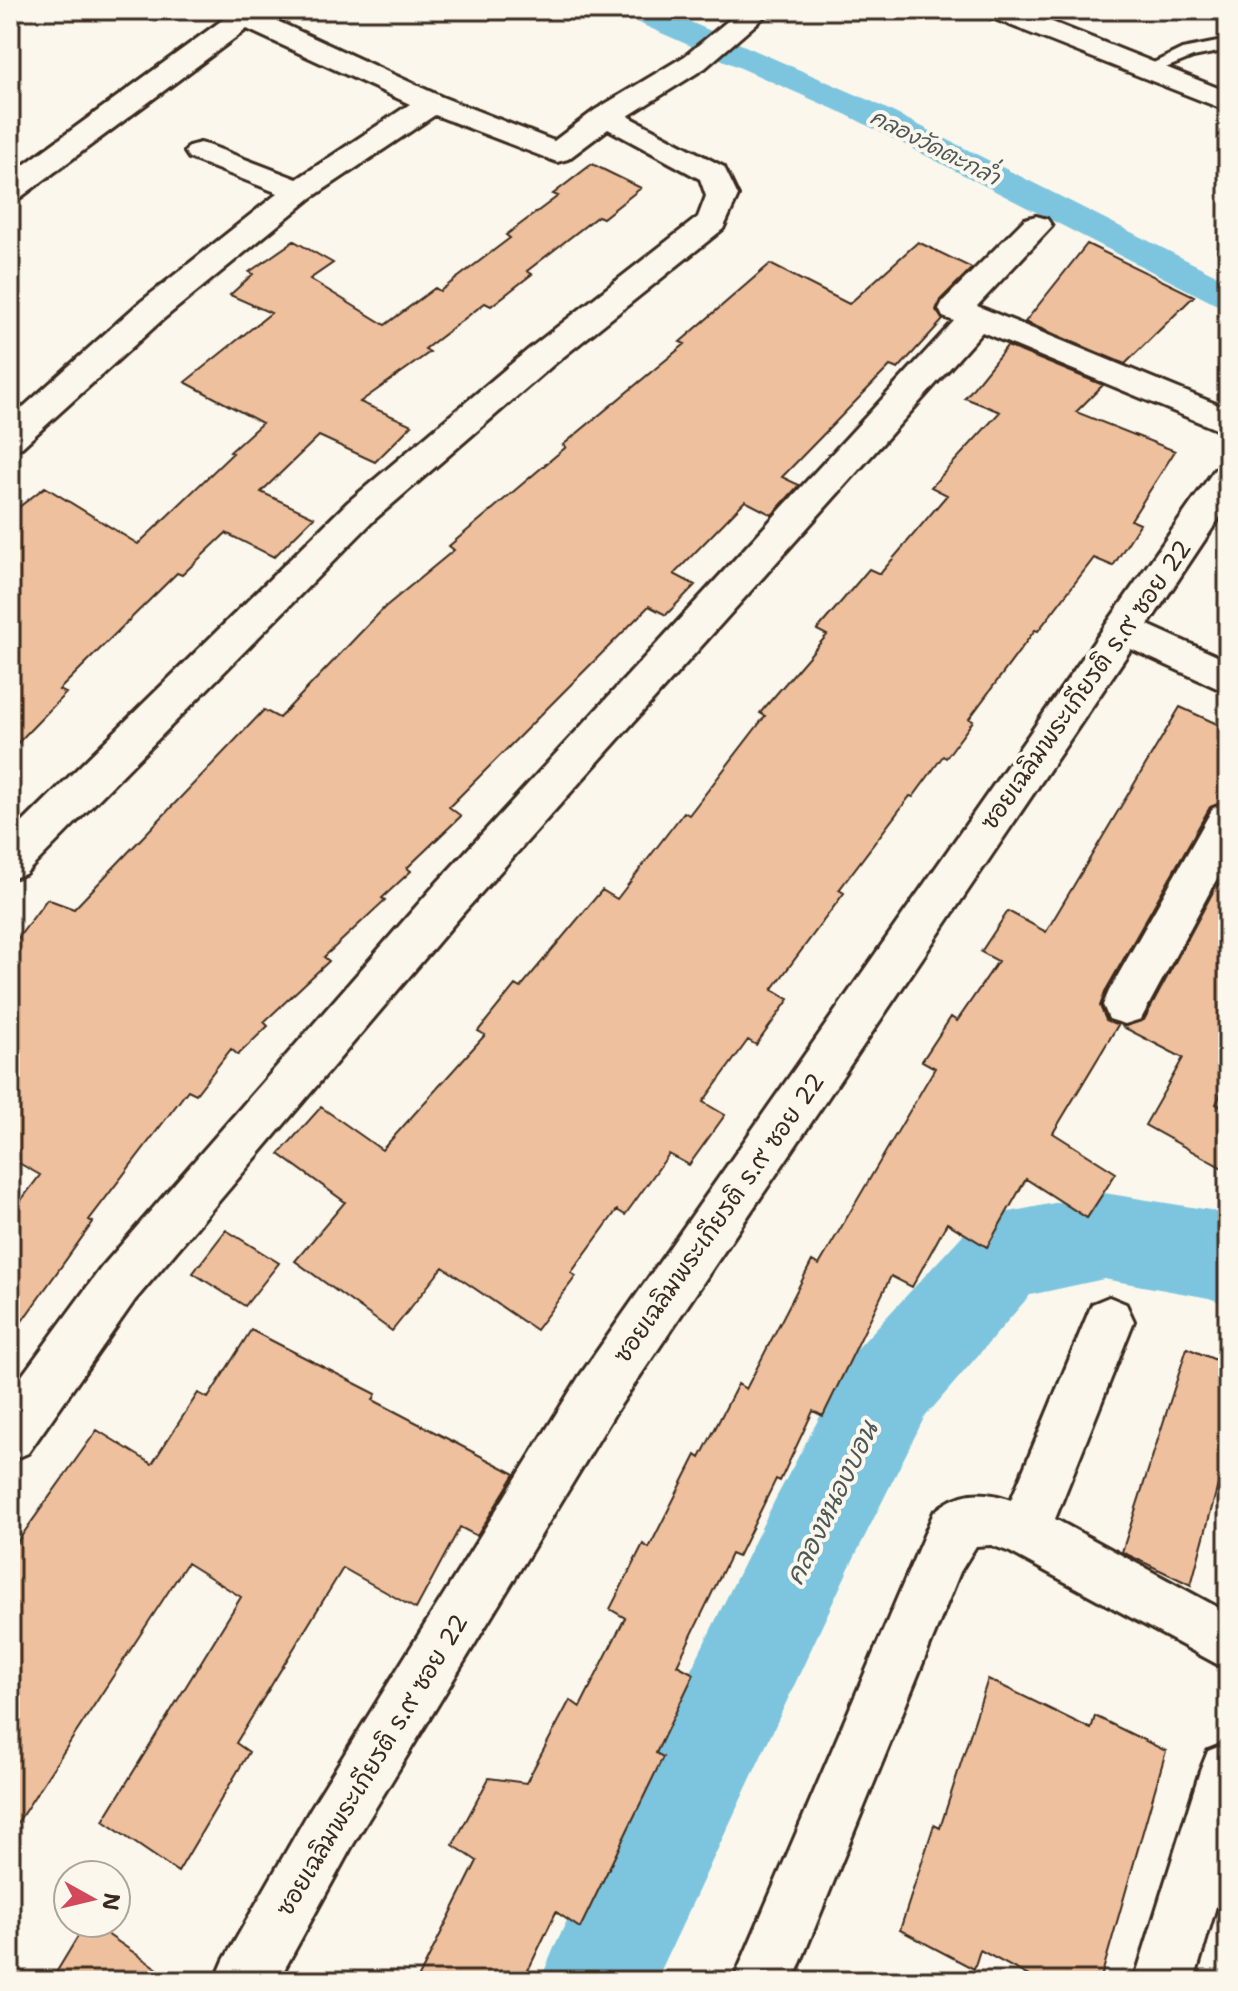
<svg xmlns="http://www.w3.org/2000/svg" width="1238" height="1991" viewBox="0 0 1238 1991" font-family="'Shantell Sans','Playpen Sans Thai',sans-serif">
<rect width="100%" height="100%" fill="#fbf7ec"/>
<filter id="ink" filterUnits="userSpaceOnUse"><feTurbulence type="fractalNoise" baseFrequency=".0125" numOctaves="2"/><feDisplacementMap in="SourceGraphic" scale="16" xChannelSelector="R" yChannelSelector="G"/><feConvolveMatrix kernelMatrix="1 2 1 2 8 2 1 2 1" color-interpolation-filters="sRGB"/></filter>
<g filter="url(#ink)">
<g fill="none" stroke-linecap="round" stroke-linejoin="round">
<path fill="#7dc5de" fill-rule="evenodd" d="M620,10H663L871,101L1228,281V308L1215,304L847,115L625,17Z"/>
<path fill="#7dc5de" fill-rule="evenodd" d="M1104,1193L1210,1210L1228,1217V1305L1209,1298L1104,1279L1030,1295L924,1418L849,1568L656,1981H540L557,1941L777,1496L856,1350L971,1226L1004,1213Z"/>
</g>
<path fill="#eec09d" stroke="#3b2a1e" stroke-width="2" d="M592,164L641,188L603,218L598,216L527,271L532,274L491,306L485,303L425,349L430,352L360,402L412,425L375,462L319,436L261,492L314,517L274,557L226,533L182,575L177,573L109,640L59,690L66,693L10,751V514L45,487L138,544L233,453L230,452L262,423L185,382L271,313L230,295L253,274L249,272L294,241L333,263L310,279L385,325L435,288L440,291L510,238L506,235L558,196L553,194Z
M918,242L972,268L940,300L936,310L943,320L898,369L890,366L782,477L799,485L772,515L745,501L674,574L695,585L666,615L649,606L449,807L461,816L407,868L411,871L382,898L385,900L324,957L329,961L264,1022L268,1026L238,1055L231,1049L196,1094L188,1090L89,1220L93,1222L10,1338V1215L40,1175L10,1158V949L47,899L74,909L264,710L279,718L385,607L454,550L449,546L566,447L563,445L685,344L680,342L770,264L849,304Z
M1087,244L1194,296L1125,364L1025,322Z
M1007,346L1103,385L1076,412L1175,451L1131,520L1140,524L1113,566L1094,558L1038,631L1035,630L969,719L973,721L946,758L943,756L913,797L910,796L839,890L844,893L772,990L789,999L756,1045L748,1040L703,1102L725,1115L689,1165L669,1154L625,1215L617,1210L571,1273L576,1276L536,1330L443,1267L392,1331L295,1261L345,1202L279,1154L321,1107L382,1150L485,1035L478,1031L515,985L520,988L602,890L617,899L684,812L689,815L765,716L760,713L827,635L817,630L869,569L880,574L947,495L931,487L1000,412L965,398Z
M1180,707L1228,729V800L1210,807L1106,990L1100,1006L1106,1020L1118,1025L1053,1133L1116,1173L1087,1218L1026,1179L987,1247L947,1223L912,1287L891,1276L823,1416L813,1411L780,1481L776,1479L738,1557L731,1554L677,1665L694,1674L656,1753L663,1757L580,1928L556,1912L523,1981H417L477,1861L453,1845L489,1778L526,1783L570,1700L580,1707L625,1618L610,1609L643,1544L649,1548L696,1455L700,1458L738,1384L746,1389L812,1261L819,1265L935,1068L922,1061L951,1017L957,1021L998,961L981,952L1008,911L1046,932Z
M1228,864V1079L1216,1104L1228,1110V1171L1145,1125L1183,1058L1123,1027L1144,1020Z
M226,1230L279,1263L245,1306L193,1273Z
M251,1330L376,1394L373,1400L515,1474L477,1536L460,1527L416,1609L343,1568L236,1743L249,1752L178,1872L103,1821L241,1597L187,1563L10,1834V1552L97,1430L152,1464L198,1393L208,1398Z
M1187,1348L1228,1365V1448L1191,1585L1122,1552Z
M988,1679L1091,1729L1095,1716L1166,1751L1100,1981H1038L980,1950L974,1969L900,1930L934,1825L940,1828Z
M86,1923H91L175,1981H51Z"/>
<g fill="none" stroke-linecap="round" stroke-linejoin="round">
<g stroke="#3b2a1e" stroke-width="6">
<path id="service" d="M1228,40V50L1193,57L1148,75L1139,70L1182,49Z
M1228,244V257L1221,255L1219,250Z"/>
</g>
<g stroke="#3b2a1e" stroke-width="6">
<path id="minor" d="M236,10H268L264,15L442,97L554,141L595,110L685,56L741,10H772L705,68L628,116L724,167L738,196L723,229L553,365L374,520L25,874L10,879V835L348,502L529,349L698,217L706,196L700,179L608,129L568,159L557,162L435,115L311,198L162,320L22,447L10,450V419L138,304L278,193L189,158L185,152L189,146L200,143L211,146L297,179L410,104L247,29L21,197L10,199V175Z
M983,10H1022L1228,92V111L987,16Z
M1036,216L1047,219L1052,226L977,306L1228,409V434L982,332L464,912L135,1300L28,1453L10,1461V1392L101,1268L434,886L954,321L943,317L939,309L943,301L1025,219Z
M1228,466V505L1148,625L1228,661V693L1131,649L615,1413L351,1848L278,1981H215L224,1960L311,1808L579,1377L1215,469Z
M1228,803V858L1141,1019L1125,1024L1109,1019L1103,1005L1109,991L1213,808Z
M1109,1297L1126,1304L1134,1321L1055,1519L1228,1613V1670L1010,1552L991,1545L976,1546L960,1572L793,1981H733L934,1512C958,1491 982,1489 1011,1500L1092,1304Z
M1228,1743V1866L1194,1981H1134L1200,1771L1208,1751Z"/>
</g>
<use href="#service" fill="#fbf7ec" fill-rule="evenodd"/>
<use href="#minor" fill="#fbf7ec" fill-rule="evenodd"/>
</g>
</g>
<g text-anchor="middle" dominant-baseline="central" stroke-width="8" stroke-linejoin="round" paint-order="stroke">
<g font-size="22" font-style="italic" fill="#4f5858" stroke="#fbf7ec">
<text transform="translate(935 147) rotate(27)">คลองวัดตะกล่ำ</text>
</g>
<g font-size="24" fill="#3b2a1e" stroke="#fbf7ec">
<text transform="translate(1086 685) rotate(-55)">ซอยเฉลิมพระเกียรติ ร.๙ ซอย 22</text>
<text transform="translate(719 1218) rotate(-55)">ซอยเฉลิมพระเกียรติ ร.๙ ซอย 22</text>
<text transform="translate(372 1765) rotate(-59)">ซอยเฉลิมพระเกียรติ ร.๙ ซอย 22</text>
</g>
<g font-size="26" font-style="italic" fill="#4f5858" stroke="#fbf7ec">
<text transform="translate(831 1503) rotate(-64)">คลองหนองบอน</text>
</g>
</g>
<rect width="1238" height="1991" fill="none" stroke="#fbf7ec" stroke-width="40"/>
<rect x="20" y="20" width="1198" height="1951" fill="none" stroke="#3b2a1e" stroke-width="3" filter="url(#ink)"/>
<g transform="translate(92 1899) rotate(98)"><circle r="38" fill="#fbf7ec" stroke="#aea59a" stroke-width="2"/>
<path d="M0-6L14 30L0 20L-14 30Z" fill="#d1495b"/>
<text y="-12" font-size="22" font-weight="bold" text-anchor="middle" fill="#3b2a1e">N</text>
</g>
</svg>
